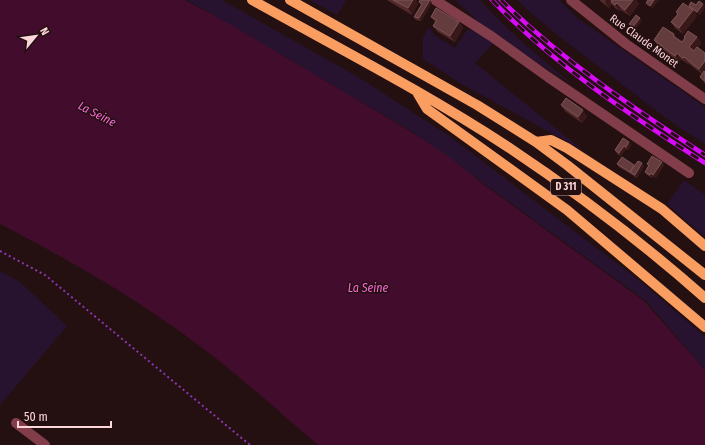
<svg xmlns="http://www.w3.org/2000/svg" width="705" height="445" viewBox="0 0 705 445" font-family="'Fira Sans Condensed',sans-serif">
<rect width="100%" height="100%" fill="#251011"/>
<path fill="#27132f" d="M187,0H222L363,80L449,136L619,265L646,286L705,337V370L646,301L411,131Z
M310,0H344L346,1L337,15Z
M455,0H480C510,33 541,59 576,87L498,38L475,63L584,151L460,83L423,59V37L429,27L435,36L455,48L467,30L477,31L484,27Z
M517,0H559L576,17L705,107V144C669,122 636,95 602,69C573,47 543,25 517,0Z
M684,180L705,195V237L667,204Z
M0,271L20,282L67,326L0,405Z"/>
<path fill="#420c2c" d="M0,0H185L228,23L410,131L452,159L483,184L644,301L705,370V445H318C285,417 252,387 218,360C151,307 76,263 0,224Z"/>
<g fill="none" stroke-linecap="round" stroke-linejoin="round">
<path stroke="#8e34b3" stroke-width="2" stroke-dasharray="2 3" stroke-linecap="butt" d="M0,251L45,275L250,445"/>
<path stroke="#823d4a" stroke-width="10" d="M435,0L491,36L548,77L689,173
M571,0L626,44L705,99
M16,423L45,445"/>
<path stroke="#f99d61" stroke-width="10" d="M252,0C338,48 426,93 508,147C577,193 643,243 705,298
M290,0L477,105L536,142L567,165L705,275
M418,94L427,109L567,210L705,327
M536,142L551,140L567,148L662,209L705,246"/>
<g stroke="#d60af5" stroke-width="4.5">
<path id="rail" d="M492,0C554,65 630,115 705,163
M501,0C562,60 633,108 705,155"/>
</g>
<use href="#rail" stroke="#251011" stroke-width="3" stroke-dasharray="9" stroke-linecap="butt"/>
</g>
<path fill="#522a2b" d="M387,0H416L418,4L412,15Z
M599,0H636L639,4L630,16L621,10L620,11L615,8L612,4L609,8Z
M419,2L432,3L421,21L416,20L414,17L422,6Z
M691,2L700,15L694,11L697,16L683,34L675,28L671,22L678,14L676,12L690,7L689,6Z
M431,17L459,22L463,28L455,42L438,32L433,26L435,22Z
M674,34L677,39L682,42L685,38L684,37H697L701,43L698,47L705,53V84L700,77L702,74L688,63V64L681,59L679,62L658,46L654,40Z
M561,105L587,116L582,123L565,111Z
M623,138L631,145L628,150L626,149L621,156L617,154L615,150Z
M662,162L664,165L656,178L653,176L652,178L647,175L645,172L649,166L647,164Z
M617,164L634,165V166H644L637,178L619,167Z"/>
<path fill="#381819" d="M413,0H416L418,4L412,15L408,8Z
M430,0L432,3L421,21L419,18Z
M606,0H615L611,2L612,4L609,8L605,2Z
M633,0H636L639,4L630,16L625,10Z
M654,0H659L652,9L650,6Z
M617,3L621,10L620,11L615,5Z
M703,4L705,7V8L700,15L697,12Z
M693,10L697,16L683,34L679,28Z
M640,18L642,21L635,30L633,27Z
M459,22L463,28L455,42L450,36Z
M697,37L701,43L693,53L689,47Z
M677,53L681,59L679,62L675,56Z
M684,57L688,63V64L683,58Z
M705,61V72L703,75L699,69Z
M583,110L587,116L582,123L578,117Z
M629,142L631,145L628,150L626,147Z
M624,146L626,149L621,156L619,153Z
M662,162L664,165L656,178L653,175Z
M642,163L644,166L637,178L635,175Z
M651,173L653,176L652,178L650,175Z"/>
<path fill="#643c3e" stroke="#7c5456" d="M393,0H413L408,8Z
M420,0H430L419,18L414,17L422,4L419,2Z
M612,0H633L625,10L617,3L615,5L611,2Z
M648,0H654L650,6L646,3Z
M699,1L703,4L697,12L689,6L691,2L696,5Z
M683,3L693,10L679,28L671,22L678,14L676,12Z
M436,8L459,22L450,36L433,26L437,20L431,17Z
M636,15L640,18L633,27L629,24Z
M663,27L674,34L673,36L682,42L685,38L684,37L688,31L697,37L689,47L694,51L697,47L705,53V61L699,69L684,57L683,58L677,53L675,56L654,40Z
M704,71L705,72V81L700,77Z
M566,98L583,110L578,117L561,105Z
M623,138L629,142L626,147L624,146L619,153L615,150Z
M652,156L662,162L653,175L651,173L650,175L645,172L649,165L647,164Z
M622,157L634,165L630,172L617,164Z
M638,161L642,163L635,175L630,172Z"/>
<g text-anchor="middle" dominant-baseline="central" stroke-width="3" stroke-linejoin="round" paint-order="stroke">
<rect fill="#251011" stroke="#bc9b9e" stroke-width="1" x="551" y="179" width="30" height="16" rx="3"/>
<g font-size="10" font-weight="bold" fill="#fdd6da">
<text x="566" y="187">D 311</text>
</g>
<g font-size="11" fill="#fdd6da" stroke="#251011">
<text transform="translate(644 41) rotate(36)">Rue Claude Monet</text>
</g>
<g font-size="12" font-style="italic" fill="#f968d7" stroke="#251011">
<text transform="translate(97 114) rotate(27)">La Seine</text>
<text x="368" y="288">La Seine</text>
</g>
</g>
<g transform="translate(36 36) rotate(61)" stroke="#251011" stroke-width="3" paint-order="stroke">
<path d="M0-3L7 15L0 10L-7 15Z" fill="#fdd6da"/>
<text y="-6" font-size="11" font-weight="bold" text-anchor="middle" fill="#fdd6da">N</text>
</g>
<path d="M18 421v6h93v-6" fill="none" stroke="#fdd6da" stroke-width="2"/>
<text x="24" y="421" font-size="12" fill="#fdd6da" stroke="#251011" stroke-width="3" paint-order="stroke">50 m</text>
</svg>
